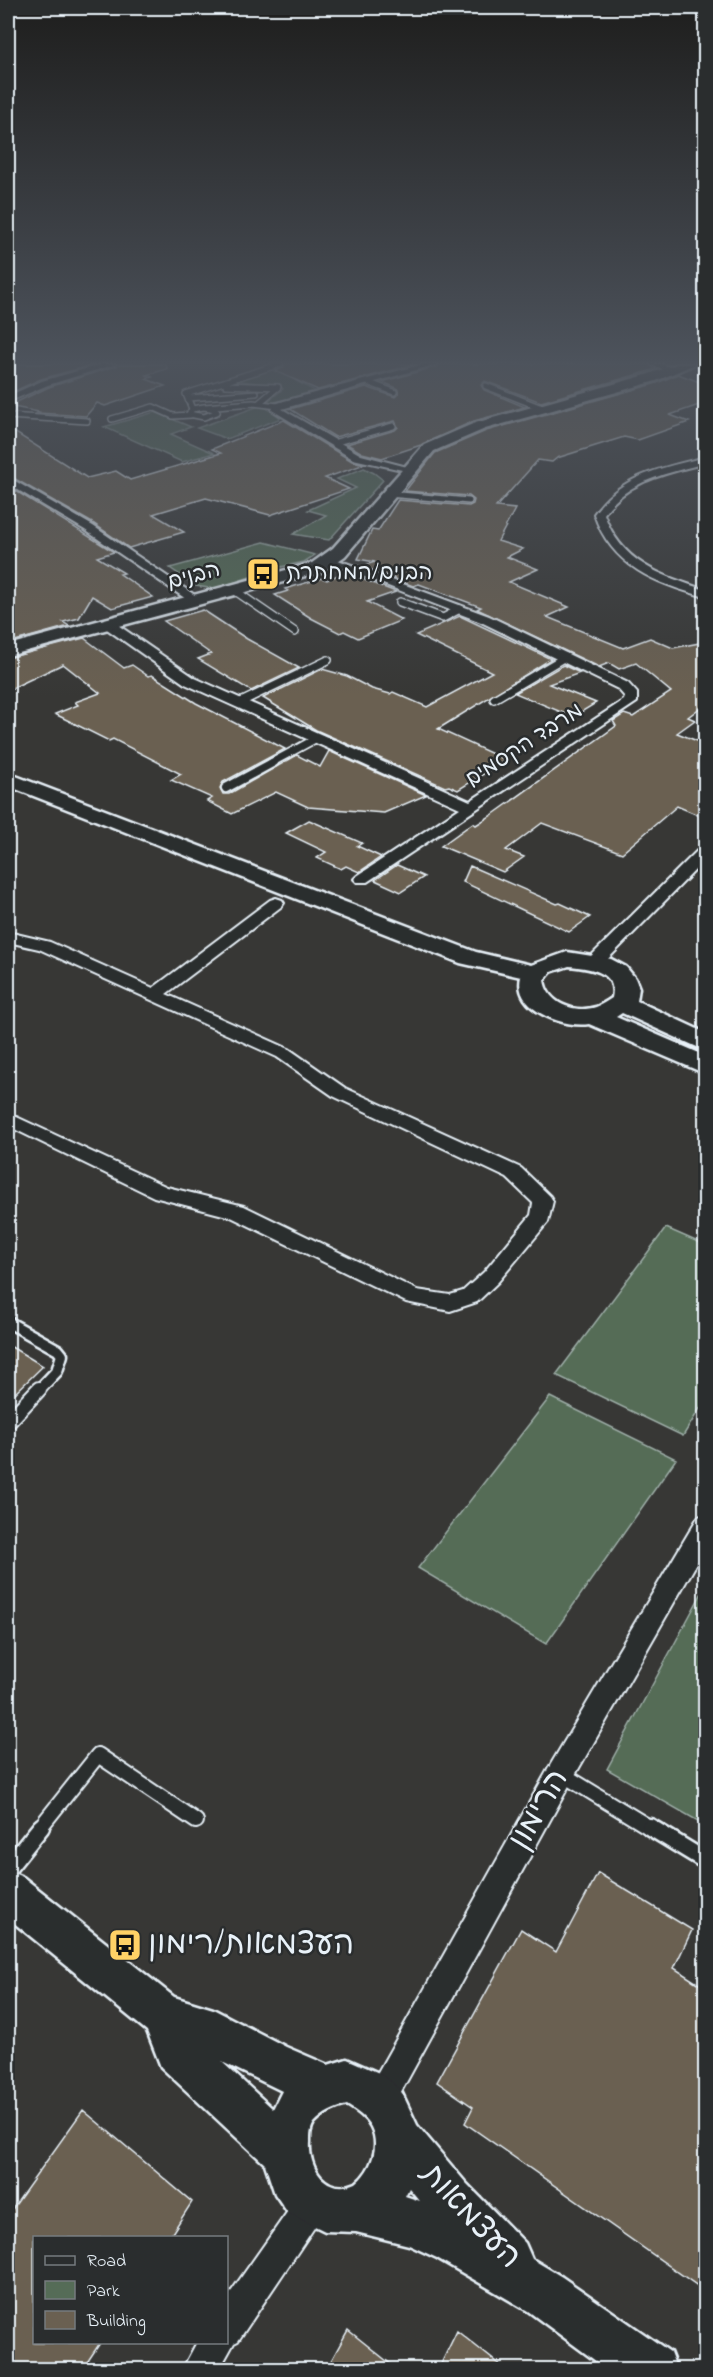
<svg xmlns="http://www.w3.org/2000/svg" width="713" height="2377" viewBox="0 0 713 2377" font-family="'Indie Flower','Playpen Sans Hebrew',sans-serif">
<rect width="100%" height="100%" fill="#373735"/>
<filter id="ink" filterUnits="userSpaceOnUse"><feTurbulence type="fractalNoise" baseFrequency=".0167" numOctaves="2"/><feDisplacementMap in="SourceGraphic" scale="12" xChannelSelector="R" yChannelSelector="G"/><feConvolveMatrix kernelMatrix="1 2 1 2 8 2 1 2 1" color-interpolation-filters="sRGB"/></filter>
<g filter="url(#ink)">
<path fill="#556c57" stroke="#9eaea8" stroke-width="1.5" d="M286,364H299L324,374L296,381L315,391L271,403L267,402L283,389L280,386L234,380Z
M262,405L281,418L227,439L197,428Z
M155,412L191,427L171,434L214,453L182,462L104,427Z
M364,468L374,473L383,480L329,540L293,534L326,515L308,510L356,488L337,479Z
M264,542L315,555L304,562L276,568L215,589L196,586L170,568Z
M666,1228L705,1245V1400L683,1436L556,1375Z
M550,1397L676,1459L546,1644L418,1568Z
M705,1587V1825L607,1769Z"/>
<path fill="#6a6051" stroke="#e8f1f8" stroke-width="1.5" d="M8,364H96L41,379L8,394Z
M118,364H166L167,369L146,375L152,377L146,379L165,386L105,406L97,403L86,416L37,413L39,412L8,406L49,387L117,366Z
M285,364H416L318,390L275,371L283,368Z
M439,364H648L656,369L541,402L485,381L481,385L484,390L525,407L474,421L421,445L382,458L362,453L347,444L395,430L398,427L395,421L335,437L290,409L366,387L395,397L399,393L397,388L382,382L438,366Z
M678,374L705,384V403L670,415L689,422L638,440L624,437L557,458L552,462L538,460L496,507L515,509L498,541L523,549L507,557L538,569L509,582L569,607L547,617L623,648L650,638L673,648L705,642V704L688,717L695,720L677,733L705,744V818L677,806L622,853L542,823L506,850L524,857L503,872L441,846L473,823L476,825L492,815L616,726L613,721L624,714L633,717L671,692L636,663L619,669L609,663L599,667L477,609L481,607L419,584L413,586L362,566L375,562L358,559L372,530L378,531L398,500L469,506L473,504L474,500L469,496L405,491L435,453L486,431L657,383Z
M284,420L352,461L365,464L325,478L349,489L270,515L206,498L153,514L184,532L129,548L94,524L8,475V428L87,478L116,471L130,480L221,453L212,449Z
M8,486L114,552L97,557L124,573L120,574L153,597L112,608L92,596L79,618L63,622L69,626L8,643Z
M344,572L396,592L367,602L402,620L358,638L344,631L340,633L311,618L275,595L288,591L285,589L322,578L327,580Z
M203,610L247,639L299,668L251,691L198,659L211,654L164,621Z
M460,616L551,659L438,729L506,760L458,790L449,786L445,787L316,730L263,698L322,669L347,676L372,689L390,694L393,692L427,707L492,672L416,635Z
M84,638L124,668L132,665L148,676L152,675L196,703L285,749L223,782L220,788L223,794H229L297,755L320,767L329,751L426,795L384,813L308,807L276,792L232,814L207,801L212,798L171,780L181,774L113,739L109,741L55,714L78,705L75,702L100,693L63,664L8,690V658Z
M563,665L580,673L549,684L596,703L573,717L515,693Z
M309,820L362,843L357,846L381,857L359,872L346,866L341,869L317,858L326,852L286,833Z
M397,865L424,877L401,892L375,880Z
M470,866L557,904L560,903L590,917L569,932L463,882Z
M8,1345L43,1366L8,1400Z
M598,1873L692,1930L674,1968L705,1988V2291L465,2123L473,2107L437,2082L521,1929L556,1952Z
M83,2110L192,2202L169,2238H34V2343H100L82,2370H8V2215Z
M348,2330L398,2370H326Z
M457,2331L506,2370H438Z"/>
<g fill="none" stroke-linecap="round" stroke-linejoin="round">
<g stroke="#e8f1f8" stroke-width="8">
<path id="lane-far5" d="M367,382L394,392
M226,385L278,387L259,403
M486,386L542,408
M189,398L256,393
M204,407L253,403L278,406
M204,407L215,409L217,412L204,417L189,414L192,409Z
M192,409L186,394L280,364
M8,416L87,421
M112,419L153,407L173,416L191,415
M333,443L393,426
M388,494L469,501"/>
</g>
<g stroke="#e8f1f8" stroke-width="10">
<path id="lane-far4" d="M234,590L295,632
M400,602L443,618L460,609
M494,699L565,657
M239,703L328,660
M271,763L317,738"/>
</g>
<g stroke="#e8f1f8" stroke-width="12">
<path id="lane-far3" d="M226,788L274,762"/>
</g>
<g stroke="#e8f1f8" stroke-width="15">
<path id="lane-far2" d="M8,1322L58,1350L62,1355L57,1371L38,1391"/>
</g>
<g stroke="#e8f1f8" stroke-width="18">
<path id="lane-far1" d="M8,1422L39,1389
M562,1774L652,1829
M39,1829L98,1755L196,1821"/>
</g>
<g stroke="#e8f1f8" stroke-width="21">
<path id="lane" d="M650,1827L706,1861
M8,1868L41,1827"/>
</g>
<g stroke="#e8f1f8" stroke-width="4">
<path id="street" d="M103,364H116L48,385L8,402V396L42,381Z
M424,364H437L282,409L361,455L411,468V472L353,459L272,410L275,404L284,401Z
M650,364H662L678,370L673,373Z
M706,457V463C668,473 628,480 604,514C621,563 660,575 706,590V597C656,584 611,566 594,514C621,475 661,468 706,457Z
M8,477L93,526L202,600L196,604L192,603L85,530L8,484Z
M330,557L489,616L628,683L637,693V702L367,882H357L354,879L357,876L460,808L185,684L104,627V621H112L195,678L470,801L624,700L625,697L618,689L481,622L326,562L324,560Z
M706,846V859L601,966H589L587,962L589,958L701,847Z
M276,898L282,900L284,903L282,906L166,994L289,1049L345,1088L521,1168L550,1196L553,1201L548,1222L498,1282L477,1302L450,1311L406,1302L231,1217L154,1197L8,1126V1113L167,1187L244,1206L417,1290L450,1295L463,1291L484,1272L531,1215L533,1203L507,1178L333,1096L277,1057L39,949L8,942V932L50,942L153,988L270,900Z
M706,1514V1547L571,1782L391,2110L380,2115L369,2110L364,2099L369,2088L551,1764L698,1517Z
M313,2186L324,2191L329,2202L324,2213L238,2341L234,2343L219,2370H182L197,2342H226V2299L302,2191Z"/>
</g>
<g stroke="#e8f1f8" stroke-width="5">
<path id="secondary" d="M677,364H695L656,381L485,429L434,451L345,556L324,571L8,656V645L312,563L333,548L424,445L475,423L646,375Z
M8,773L476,952L531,965L567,952L611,959L626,967L635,978L639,988L637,1001L706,1033V1051L622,1013L616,1017L706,1056V1074L589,1024C564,1028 513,1010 521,977L460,963L8,786ZM569,966C589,968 618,971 612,998C607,1001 601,1005 596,1007C574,1014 547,1003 544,980L551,972Z
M8,1871L23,1877L174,1997L213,2009L286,2047L328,2065L347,2059L379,2073L392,2082L402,2093L417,2125L466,2183L525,2243L532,2259L562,2277L670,2352L677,2370H608L528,2311L437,2258L409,2245L356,2232L325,2231L288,2213L275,2194L265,2164L161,2067L147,2031L8,1918ZM222,2062L282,2091L273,2109ZM347,2105C356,2111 366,2117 371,2127C381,2147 371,2171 356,2183C326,2196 308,2168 310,2142C310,2135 310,2129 314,2123C323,2113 334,2108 347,2105ZM409,2188L420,2201L405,2196Z"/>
</g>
<use href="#lane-far5" stroke="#2a2d2e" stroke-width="5"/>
<use href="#lane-far4" stroke="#2a2d2e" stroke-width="7"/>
<use href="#lane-far3" stroke="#2a2d2e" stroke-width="8"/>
<use href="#lane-far2" stroke="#2a2d2e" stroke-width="10"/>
<use href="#lane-far1" stroke="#2a2d2e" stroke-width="14"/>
<use href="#lane" stroke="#2a2d2e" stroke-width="16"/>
<use href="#street" fill="#2a2d2e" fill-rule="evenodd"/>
<use href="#secondary" fill="#2a2d2e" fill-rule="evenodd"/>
</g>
</g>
<linearGradient id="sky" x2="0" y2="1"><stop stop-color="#1e1e1d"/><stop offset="0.52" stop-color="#4d535c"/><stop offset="1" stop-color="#4d535c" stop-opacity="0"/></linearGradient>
<rect width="713" height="696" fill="url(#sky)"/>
<defs>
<g id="bus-square" transform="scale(1.725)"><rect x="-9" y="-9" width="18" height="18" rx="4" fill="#ffd166" stroke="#2a2d2e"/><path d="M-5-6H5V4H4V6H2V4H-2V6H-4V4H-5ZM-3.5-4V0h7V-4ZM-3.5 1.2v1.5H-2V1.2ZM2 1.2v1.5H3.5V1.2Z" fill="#111"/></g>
</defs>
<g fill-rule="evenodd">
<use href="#bus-square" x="263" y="574"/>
<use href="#bus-square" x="125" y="1945"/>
</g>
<g text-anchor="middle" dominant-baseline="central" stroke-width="5" stroke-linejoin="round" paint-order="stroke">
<g font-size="22" fill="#e8f1f8" stroke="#2a2d2e" text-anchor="start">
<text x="286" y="574">הבנים/המחתרת</text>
</g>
<g font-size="22" fill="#e8f1f8" stroke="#2a2d2e">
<text transform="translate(194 577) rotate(-15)">הבנים</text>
<text transform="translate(525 746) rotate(-33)">מרבד הקסמים</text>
</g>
<g font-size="32" fill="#e8f1f8" stroke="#2a2d2e">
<text transform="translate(540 1810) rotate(-60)">הרימון</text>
<text transform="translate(470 2217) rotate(47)">העצמאות</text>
</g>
<g font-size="32" fill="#e8f1f8" stroke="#2a2d2e" text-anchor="start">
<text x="148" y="1945">העצמאות/רימון</text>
</g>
</g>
<rect width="713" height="2377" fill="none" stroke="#2a2d2e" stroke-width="30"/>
<rect x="15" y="15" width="683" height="2347" fill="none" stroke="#e8f1f8" stroke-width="2" filter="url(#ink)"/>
<rect x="33" y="2236" width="195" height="108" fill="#2a2d2e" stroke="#767b7f" stroke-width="1.5"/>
<rect x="45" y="2256" width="30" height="9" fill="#2a2d2e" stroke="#767b7f" stroke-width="1.5"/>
<text x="87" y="2266" font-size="18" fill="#e8f1f8">Road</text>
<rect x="45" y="2281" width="30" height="18" fill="#556c57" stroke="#767b7f" stroke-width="1.5"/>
<text x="87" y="2296" font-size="18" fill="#e8f1f8">Park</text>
<rect x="45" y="2311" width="30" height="18" fill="#6a6051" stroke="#767b7f" stroke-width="1.5"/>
<text x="87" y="2326" font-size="18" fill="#e8f1f8">Building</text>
</svg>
